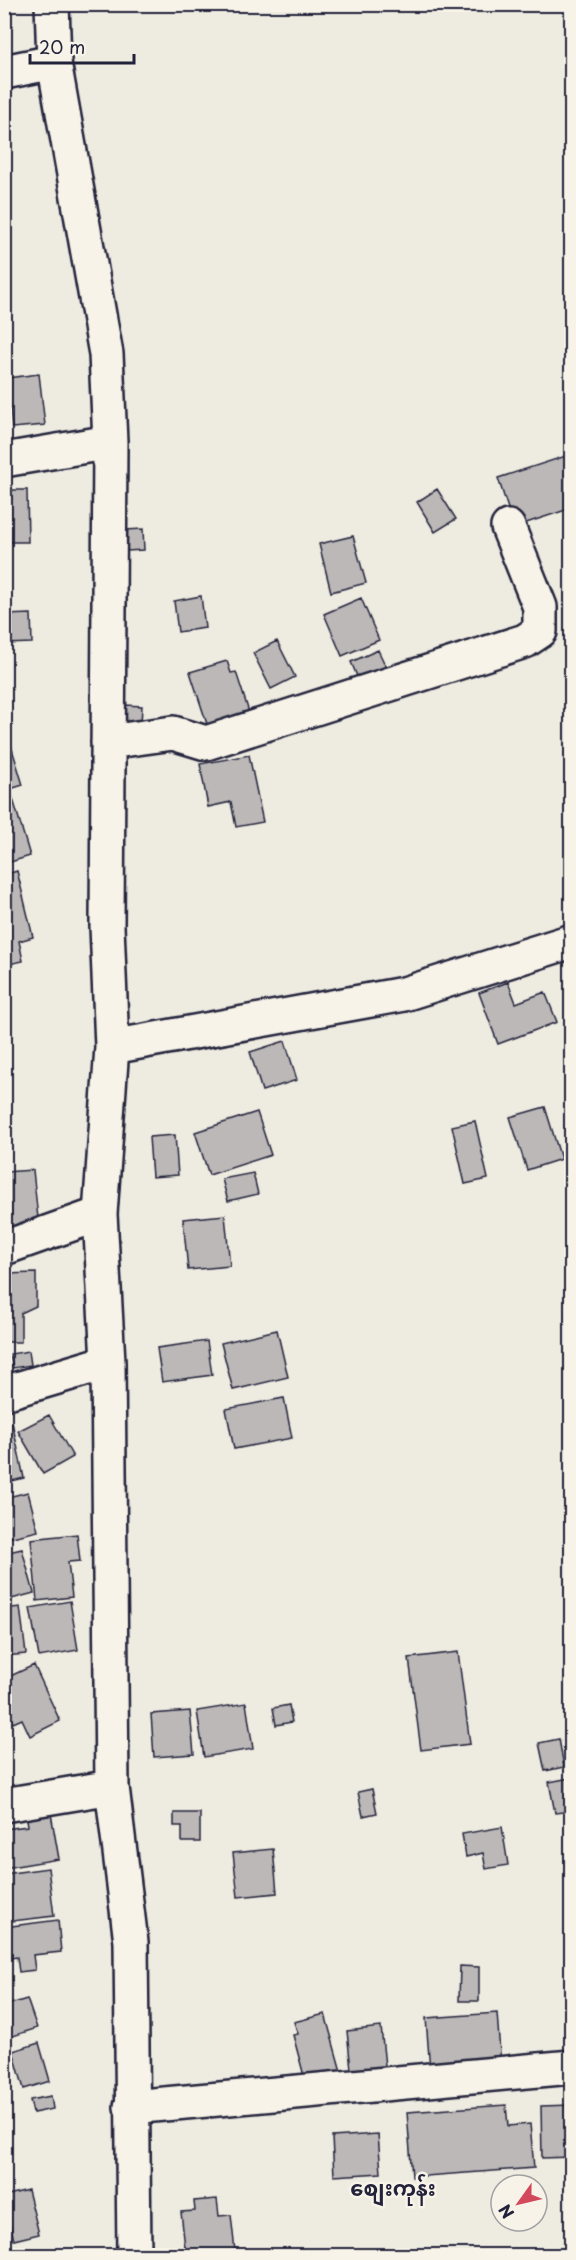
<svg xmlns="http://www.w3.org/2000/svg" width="576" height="2260" viewBox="0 0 576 2260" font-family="'Playpen Sans','Noto Sans Myanmar',sans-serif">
<rect width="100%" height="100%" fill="#eeebe1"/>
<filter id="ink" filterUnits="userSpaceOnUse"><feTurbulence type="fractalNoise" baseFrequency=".0167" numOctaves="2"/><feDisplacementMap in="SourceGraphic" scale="12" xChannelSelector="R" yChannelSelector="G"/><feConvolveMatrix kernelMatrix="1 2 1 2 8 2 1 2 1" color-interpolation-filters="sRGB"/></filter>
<g filter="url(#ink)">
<path fill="#bbb8b7" stroke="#22223b" stroke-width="1.5" d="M39,374L45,425L12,428L7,378Z
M572,454V508L514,527L498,478Z
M437,489L456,519L435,532L417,502Z
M4,490H27L28,542H4Z
M143,529L144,550L126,551L125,530Z
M353,536L366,583L331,592L319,544Z
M201,596L205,628L178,632L174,601Z
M361,598L379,640L342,656L324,614Z
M31,614L32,643L4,644V615Z
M277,641L295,677L271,689L253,653Z
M378,650L388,671L360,683L351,662Z
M227,661L231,673L236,672L249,712L207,724L190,672Z
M125,705L142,706L141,725L124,724Z
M6,729L23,785L10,789L30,856L4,864Z
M249,755L263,822L236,827L231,802L208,807L200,764Z
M17,871L33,937L19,941L23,961L4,965V875Z
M508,982L516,1003L545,992L557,1022L498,1044L479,993Z
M285,1041L297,1080L262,1091L250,1052Z
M545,1107L561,1159L527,1170L510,1117Z
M257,1112L271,1155L209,1175L195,1132Z
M475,1121L488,1179L465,1184L452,1126Z
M175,1135L178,1175L152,1177L149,1137Z
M33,1170L39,1228L4,1231V1172Z
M253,1173L258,1194L228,1201L222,1179Z
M225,1215L230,1266L188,1270L183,1219Z
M36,1273V1306L21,1313V1342H4V1274Z
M277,1330L288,1377L233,1390L221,1343Z
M207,1341L212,1375L162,1382L157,1348Z
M29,1351L31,1365L13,1368L10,1354Z
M284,1398L292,1438L234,1449L226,1409Z
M49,1415L73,1457L43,1474L18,1431Z
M12,1422L24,1478L4,1483V1423Z
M28,1492L38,1531L4,1539V1498Z
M77,1534L80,1561L68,1562L72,1597L37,1601L31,1539Z
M22,1549L34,1593L4,1601V1553Z
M70,1601L78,1650L39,1657L30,1608Z
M20,1607L26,1654L4,1656V1609Z
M458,1652L470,1744L421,1750L409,1658Z
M34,1665L60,1721L30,1736L22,1719L13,1723L4,1706V1679Z
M246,1703L253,1749L204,1757L197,1711Z
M289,1705L292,1722L276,1725L273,1708Z
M190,1711L194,1754L154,1757L151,1714Z
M559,1739L564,1767L545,1771L539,1743Z
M570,1778L572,1811L555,1813L549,1782Z
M372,1789L377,1813L363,1816L358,1792Z
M50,1808L59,1859L4,1868V1829L28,1826L26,1812Z
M174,1813H200V1842H182V1826H174Z
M502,1827L508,1865L486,1869L483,1853L466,1857L462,1834Z
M273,1849L277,1893L238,1897L233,1853Z
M48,1868L54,1916L4,1922V1874Z
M58,1920L61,1952L33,1955L35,1970L19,1972L17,1957L4,1959V1927Z
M460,1966L479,1967V2001H459Z
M27,1999L37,2028L4,2039V2006Z
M497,2013L501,2066L430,2070L426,2018Z
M325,2014L342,2075L318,2081L316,2074L304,2076L293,2035L298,2034L294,2022Z
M381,2027L386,2076L352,2079L347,2031Z
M39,2043L50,2081L24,2089L13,2051Z
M51,2096L53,2109L33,2113L30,2100Z
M506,2105L508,2126L530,2124L534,2168L412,2177L407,2112Z
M572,2105V2157L542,2158L541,2106Z
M378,2134L381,2173L334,2176L332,2137Z
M28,2190L39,2234L14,2240L10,2224L4,2225V2196Z
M217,2199L219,2216L231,2215L235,2251L186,2256L181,2212L195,2211L194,2201Z"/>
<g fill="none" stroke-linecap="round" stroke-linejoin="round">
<g stroke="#22223b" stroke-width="38">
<path id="minor" d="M52,4L54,62L106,354L110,442L107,926L112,1047L100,1214L108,1362L112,1787L131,1942L134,2256
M4,72L54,62
M4,460L110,442
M108,742L173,733L206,743L525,641L540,631V607L508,527
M112,1047L404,994L572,941
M4,1248L100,1214
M4,1393L108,1362
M4,1805L112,1787
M131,2107L572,2067"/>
</g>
<use href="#minor" stroke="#f7f3e8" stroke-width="33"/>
</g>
</g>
<g text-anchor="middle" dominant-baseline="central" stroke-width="5" stroke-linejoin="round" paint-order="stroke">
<g font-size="21" font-weight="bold" fill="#22223b" stroke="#f7f3e8">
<text x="393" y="2187">စျေးကုန်း</text>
</g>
</g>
<rect width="576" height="2260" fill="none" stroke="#f7f3e8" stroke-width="24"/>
<rect x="12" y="12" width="552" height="2236" fill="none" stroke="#22223b" stroke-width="2" filter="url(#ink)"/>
<g transform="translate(519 2203) rotate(236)"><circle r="28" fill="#f7f3e8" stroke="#a29fa3" stroke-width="1.5"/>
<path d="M0-4.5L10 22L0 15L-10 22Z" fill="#d1495b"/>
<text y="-9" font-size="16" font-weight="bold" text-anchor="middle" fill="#22223b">N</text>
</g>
<path d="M30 54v9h104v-9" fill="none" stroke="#22223b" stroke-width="3"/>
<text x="39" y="54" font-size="18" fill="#22223b" stroke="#f7f3e8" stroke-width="4.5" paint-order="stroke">20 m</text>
</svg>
